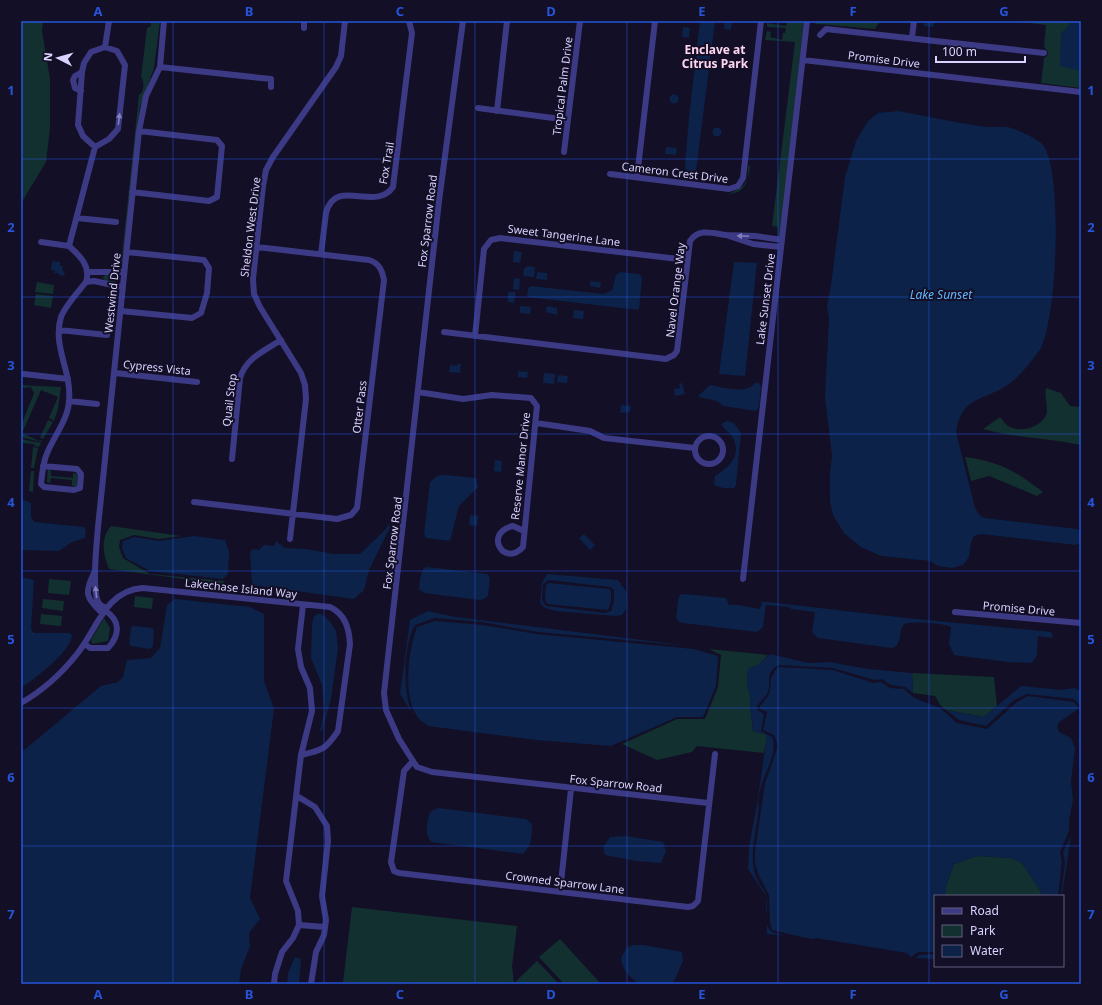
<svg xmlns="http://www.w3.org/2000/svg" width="1102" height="1005" viewBox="0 0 1102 1005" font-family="'Noto Sans',sans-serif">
<rect width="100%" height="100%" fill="#130f26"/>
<path fill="#12302f" d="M21,21H43L42,31L50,79V128L46,162L23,200L21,218Z
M151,21H160L154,68L140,107L123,261L121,265L139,95C144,92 145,82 141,77L147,28L151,26Z
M787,21H804L780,241H778V227L772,226L795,42L765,40L767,31L771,32L770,37L782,40L783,33H785L786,28L767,27V23L786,26Z
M816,21H880L875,29L819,24H815Z
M1015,21H1073L1061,34L1076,69L1081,71V88L1041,83L1044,58L1047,56L1048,52L1044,47L1046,25Z
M748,166H750C748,180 746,193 729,194L743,186L748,178Z
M106,274H114L118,278L115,283L104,281L103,277Z
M37,282L54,285L53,294L35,292Z
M36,294L53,296L51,308L34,305Z
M21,385L61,387L58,409L54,421L49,418L58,397L41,390L22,433L39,441L42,440L41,442L21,437V426L34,393L31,387L24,388Z
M1046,388L1061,393L1070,406L1081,407V445C1048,438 1015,438 983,429L1000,417C1002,419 1005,424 1008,426C1020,433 1040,428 1046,415C1049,409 1044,397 1046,388Z
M48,420L53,422L43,439L40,438Z
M21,439L41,443L39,447L34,446V444L21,443Z
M33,447L38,448L34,468H31Z
M965,457C1000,462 1014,470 1043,492L1037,496L989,476L971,481Z
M48,468L51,470V476L73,478V473L78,474L77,486H72V480L51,478L50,483L47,482Z
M31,471H34L33,492L29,491Z
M111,526L181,536L159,539L134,535L120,540L119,547L123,558L150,574L225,581L223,583H214L109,569C103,555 100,538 111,526Z
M49,579L71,581L69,595L48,593Z
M135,596L153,598L152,609L134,607Z
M43,599L64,601L63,611L42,608Z
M41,614L62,616L61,626L40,624Z
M104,618L110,628L108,641L92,644L91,640Z
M709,649L768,655L758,665L748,669L747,683L750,696V705L753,731L767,735L764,753L697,746L692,752L657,760L622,744L677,719H705L718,687L721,655Z
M912,673L994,677L997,706L984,717L946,710L940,705L935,696L913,693Z
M977,856L1012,858L1022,863L1040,890L1042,896H946V886L954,864Z
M352,907L517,926L512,966L514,983L537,961L559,984H504L506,981L503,984L343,982Z
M560,939L601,984H564L539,957Z"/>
<path fill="#0c2248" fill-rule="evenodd" d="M700,21H715L696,171H686L685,165L689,117Z
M725,21H732L731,30L724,29Z
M924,21H935L933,27L924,26Z
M1073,21H1081V71L1060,66L1061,34Z
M683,27L690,28L689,38L682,37Z
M669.5 99a4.5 4.5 0 1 1 9 0a4.5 4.5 0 1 1-9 0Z
M899,111C926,116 953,122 980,126C989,128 998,126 1007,127C1017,129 1031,136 1040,142C1065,159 1057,328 1039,351C1030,363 1019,378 1006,386C981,402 962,396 956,432L975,508L980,516L985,518L1077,529L1081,531V542L1076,545L981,534L974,536L971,542L969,557L963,565L952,568L938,566L930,561L881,556L861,547L844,533L833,515L830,501V472L832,456L825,397L829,319L827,306L831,285L845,177L856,141L868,121L878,113Z
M712.5 132a4.5 4.5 0 1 1 9 0a4.5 4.5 0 1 1-9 0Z
M666,147L677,148L676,155L665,154Z
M514,251L522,252L520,263L513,262Z
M52,261L60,262V266H63L62,271H65L64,276L59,275V273H54L55,270H51Z
M734,262L757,263L745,376L719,374Z
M527,266L535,267L534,277L523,276L524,268H526Z
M537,272L547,273V280L536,279Z
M620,272L639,274L642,277L639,310L527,297L528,288L531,286L604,294L612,290L616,275Z
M514,278L520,279L519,290L513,289Z
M590,281L601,282L600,288L590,286Z
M508,292H516L514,303L508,302Z
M520,306L531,307L530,314L520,313Z
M547,306L557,308V315L546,312Z
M574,310L584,311L583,319L573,318Z
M457,364H461L460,373L449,372L450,365L457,366Z
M518,371L528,372L527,378L518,377Z
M544,373L555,374L554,384L543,383Z
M558,375L568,376L567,383L557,382Z
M682,383L685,394L675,396L674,389L680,388L679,384Z
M755,383H759L761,386L759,406L756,411L723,406L717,401L699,397V395L710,385C723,387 745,395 755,383Z
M621,405L631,406L630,412L620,413Z
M727,421L734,423L741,433L736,485L734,488H723L714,485L715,476C729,467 743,456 732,436C729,432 724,429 721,424Z
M495,460L502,461L501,472L494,471Z
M445,475L476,478L478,487L459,506L450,541L426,538L424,534L430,482L437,476Z
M21,499L31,503V517L34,522L84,527L86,531L85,538L72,542L59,551L21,550Z
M470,515L478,516L477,526L469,525Z
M389,523L390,527L369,570L364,590L354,599L252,585L250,552L253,549L259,550L264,545L274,546L276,541L285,548L306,549L334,554H360L386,529Z
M584,534L595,545L590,550L579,538Z
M194,536L225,540L229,552L228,574L223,579L150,571L126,558L122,548L123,541L134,537L159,541Z
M428,567L487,574L490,578L488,596L484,599L480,600L424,593L419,589C420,581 420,574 424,568Z
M547,574L618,580L627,593L626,609L622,615L616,616L556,611L545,608L540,603L542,583ZM549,580L610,587L614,590V601L611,611L605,613L546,606L542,600L543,584Z
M21,577L34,580L31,629L34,633H69L72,635C72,651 34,679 21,688Z
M549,583L609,589L611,591V601L608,610L547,604L545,599L546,585Z
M684,594L726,598L729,605H739L759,609L762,604L761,602H768L906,618L1051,632L1053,636L1052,638L1038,636L1037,655L1032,663L1008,662L954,655L949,644L951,627C942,623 913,621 904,624C898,631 903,645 892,648L818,638L812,632L815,612L791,609L789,607L766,605L763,627L757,632L683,623L679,622L676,618L678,600L680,595Z
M175,599L250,607L264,614V681L274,709L250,898L260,919L249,933L250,946L241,969L239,984H21V754L23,751L101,686L118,682L123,677L127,660L151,658L160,648L167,605Z
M428,611L455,617L691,646L538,632L482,622L435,618L415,625C403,646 402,693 413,715L400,694L410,620Z
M320,613L329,620L336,631L338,648L331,699L322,731H320L325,711L322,685L311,658L312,624L314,616Z
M435,621L482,625L537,634L694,649L718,656L716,686L703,717H677L611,746L536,740L428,726C425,723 419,720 417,716C402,695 409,649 417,627Z
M133,626L152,628L154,630L153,646L150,649L131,646L129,644L131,628Z
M770,654L808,663L829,662L868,669L912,673L913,693L905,687L891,685L882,679L874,680L833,668L779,665C763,673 773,682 767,694C764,699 759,702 757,706L758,710L764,714L761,731L772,737C781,755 754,785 759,807C757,830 749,851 755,874C757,882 764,888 766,896C771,917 756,931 786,936L767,934L766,896L748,869L749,847L757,804L767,735L753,731L750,705V696L747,683L748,669L758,665Z
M779,667L833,670L873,683L881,682L890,688L904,689L914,698L940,708L957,723L987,729L1017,702L1028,696L1074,702L1078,707L1077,710L1059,722L1057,727L1059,732L1071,738L1075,748L1071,782L1073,800L1069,820V831L1060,852L1062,861L1058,896H1042L1040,890L1022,863L1012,858L977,856L954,864L946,886V896H935V952H918L911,957L907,953L816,938L811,939L772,930L770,923L769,895L759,876L755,863V851L765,783L778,746L774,735L763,730L767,712L760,709V706C771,694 770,692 771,677L774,674V671Z
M1021,686L1061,690L1074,688L1081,691L1080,705L1074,699L1027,694L1014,700L986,726L959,720L946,710L984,717Z
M438,808L526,819L532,824C532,836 532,845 523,854L431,842C424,832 427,823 430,812Z
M625,836L663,842L666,851L661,863L636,861L605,855L603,847L610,837Z
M1071,836L1062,896H1061L1065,862L1063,852Z
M634,945H644L682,952L683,961L673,984H640C630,978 622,970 621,958L627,947Z
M935,954V959L916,958L919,955Z
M295,957L301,959L299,984H287L288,973Z"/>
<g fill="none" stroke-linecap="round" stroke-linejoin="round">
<path stroke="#3d3a85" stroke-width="6" d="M463,21L439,201L384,693L386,710L399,739L413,761L417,767L432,772L708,803
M304,28V21
M820,35L826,29L1044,53
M912,37L914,21
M105,47L109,21
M803,60L1081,92
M160,67L271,79V87
M81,91L75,88L73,80L75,76L82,72
M478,108L568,120
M497,111L507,21
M564,152L580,21
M610,174L729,189L738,186L743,178L761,21
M637,177L655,21
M132,192L209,201L217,197L222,146L217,140L139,131
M77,218L116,222
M41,242L69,246
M781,247L753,244L726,235L755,236L782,240
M321,254L326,213C335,176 375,213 393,187L412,33L409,21
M88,272H124
M86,282L94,281L122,287
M121,311L192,318L201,313L207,293L209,268L204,260L127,252
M59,330L107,335
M444,332L666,359L674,355L677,351L690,241C699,228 712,233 726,235
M475,336L484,249L491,240L500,238L687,260
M115,373L197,382
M24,374L68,379
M418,392L463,399L492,395L531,398L537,406L523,547C504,568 483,533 513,526L524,531
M69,401L97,404
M536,423L590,431L604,438L695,448
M695 450a14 14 0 1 1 28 0a14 14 0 1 1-28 0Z
M232,459L240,378C246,358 264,351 281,340
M43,466L77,469L81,474L80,488L74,490L44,487L41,484C42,473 43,461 48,451C55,435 68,419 69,401C72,371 52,346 61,317C65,306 79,291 86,282C91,266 80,256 69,246L95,147L109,139L118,129L125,65L117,51L105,47L91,52L84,63L82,72L78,125L83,136L95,147
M194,502L337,519L351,515L357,508L384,280C382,270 379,263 369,260L257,247
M290,539L306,399L305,385L301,373L260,307L254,294L253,279L263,186L266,170L273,157L336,67L341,56L345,21
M94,573C84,593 86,598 102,613
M743,579L807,21
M106,608C104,607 100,605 99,603C91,593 97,541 98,527L139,131L146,96L160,67L164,21
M955,612L1081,623
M85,644L90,648H108C120,635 121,620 104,610
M21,703C42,691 62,673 77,654C97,629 106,590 143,588L330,607C345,614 349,628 350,644L338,731C326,749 323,750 301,755
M413,761L404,771L391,862L394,871L399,873L688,907L693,906L698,901L715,754
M297,796L315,807L327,826L328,841L322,896L326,920L324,935L316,952L311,984
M560,892L571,789
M299,925L325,927
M274,984L275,974L282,952L293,938L299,925L298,911L286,881L301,755L312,711L310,688L301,667L298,649L303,605"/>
</g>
<defs><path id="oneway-solid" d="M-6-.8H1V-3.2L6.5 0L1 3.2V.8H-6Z"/></defs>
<g fill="#837fbc">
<use href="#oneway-solid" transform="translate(119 119) rotate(-83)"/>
<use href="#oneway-solid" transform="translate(743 236) rotate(-178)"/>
<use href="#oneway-solid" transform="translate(96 592) rotate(-96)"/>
</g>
<path fill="none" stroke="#2655da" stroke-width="1" stroke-opacity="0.55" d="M173,21V984M324,21V984M475,21V984M627,21V984M778,21V984M929,21V984M21,159H1081M21,297H1081M21,434H1081M21,571H1081M21,708H1081M21,846H1081"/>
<g text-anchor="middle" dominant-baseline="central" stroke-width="4" stroke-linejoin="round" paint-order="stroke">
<g font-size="11" fill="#d9d4ff" stroke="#130f26">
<text transform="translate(884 59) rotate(7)">Promise Drive</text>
<text transform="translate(562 86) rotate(-83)">Tropical Palm Drive</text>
<text transform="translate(386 163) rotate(-80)">Fox Trail</text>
<text transform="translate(675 172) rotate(7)">Cameron Crest Drive</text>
<text transform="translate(427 221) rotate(-83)">Fox Sparrow Road</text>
<text transform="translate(250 227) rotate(-83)">Sheldon West Drive</text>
<text transform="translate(564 235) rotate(7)">Sweet Tangerine Lane</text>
<text transform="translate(675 290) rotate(-83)">Navel Orange Way</text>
<text transform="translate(112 293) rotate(-84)">Westwind Drive</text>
<text transform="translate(765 299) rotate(-83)">Lake Sunset Drive</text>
<text transform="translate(157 367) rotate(6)">Cypress Vista</text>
<text transform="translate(229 400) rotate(-83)">Quail Stop</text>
<text transform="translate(359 407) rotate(-83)">Otter Pass</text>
<text transform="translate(520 466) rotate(-84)">Reserve Manor Drive</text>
<text transform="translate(392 543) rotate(-83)">Fox Sparrow Road</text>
<text transform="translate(241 588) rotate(6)">Lakechase Island Way</text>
<text transform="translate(1019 608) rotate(5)">Promise Drive</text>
<text transform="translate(616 783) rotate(6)">Fox Sparrow Road</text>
<text transform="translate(565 882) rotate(7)">Crowned Sparrow Lane</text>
</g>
<g font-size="12" font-weight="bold" fill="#ffd6f0" stroke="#130f26">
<text x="715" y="49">Enclave at<tspan x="715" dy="14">Citrus Park</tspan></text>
</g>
<g font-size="12" font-style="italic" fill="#62b6ff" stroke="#130f26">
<text x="941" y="294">Lake Sunset</text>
</g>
</g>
<rect width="1102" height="1005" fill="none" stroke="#130f26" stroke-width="44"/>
<rect x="934" y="895" width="130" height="72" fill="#130f26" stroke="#625e7d"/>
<rect x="942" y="908" width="20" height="6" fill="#3d3a85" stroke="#625e7d"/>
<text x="970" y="915" font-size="12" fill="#d9d4ff">Road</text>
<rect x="942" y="925" width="20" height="12" fill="#12302f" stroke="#625e7d"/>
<text x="970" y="935" font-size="12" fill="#d9d4ff">Park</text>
<rect x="942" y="945" width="20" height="12" fill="#0c2248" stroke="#625e7d"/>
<text x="970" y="955" font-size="12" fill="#d9d4ff">Water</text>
<g transform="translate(58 58) rotate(276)" stroke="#130f26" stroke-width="3" paint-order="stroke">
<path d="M0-3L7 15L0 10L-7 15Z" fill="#d9d4ff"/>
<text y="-6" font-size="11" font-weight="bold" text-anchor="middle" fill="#d9d4ff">N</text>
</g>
<path d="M936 56v6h89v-6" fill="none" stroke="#d9d4ff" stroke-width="2"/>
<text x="942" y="56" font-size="12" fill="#d9d4ff" stroke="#130f26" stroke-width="3" paint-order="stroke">100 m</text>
<rect x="22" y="22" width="1058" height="961" fill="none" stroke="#2655da" stroke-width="1.5"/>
<g font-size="13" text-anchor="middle" font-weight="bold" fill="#2655da">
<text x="98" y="16">A</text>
<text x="249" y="16">B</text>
<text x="400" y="16">C</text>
<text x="551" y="16">D</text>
<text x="702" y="16">E</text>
<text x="853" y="16">F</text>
<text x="1004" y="16">G</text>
<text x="11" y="95">1</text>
<text x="1091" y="95">1</text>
<text x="11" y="232">2</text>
<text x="1091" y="232">2</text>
<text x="11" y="370">3</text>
<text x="1091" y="370">3</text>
<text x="11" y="507">4</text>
<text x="1091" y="507">4</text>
<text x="11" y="644">5</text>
<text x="1091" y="644">5</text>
<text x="11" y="782">6</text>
<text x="1091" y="782">6</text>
<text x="11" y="919">7</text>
<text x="1091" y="919">7</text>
<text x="98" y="999">A</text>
<text x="249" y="999">B</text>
<text x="400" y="999">C</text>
<text x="551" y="999">D</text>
<text x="702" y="999">E</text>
<text x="853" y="999">F</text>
<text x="1004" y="999">G</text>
</g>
</svg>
